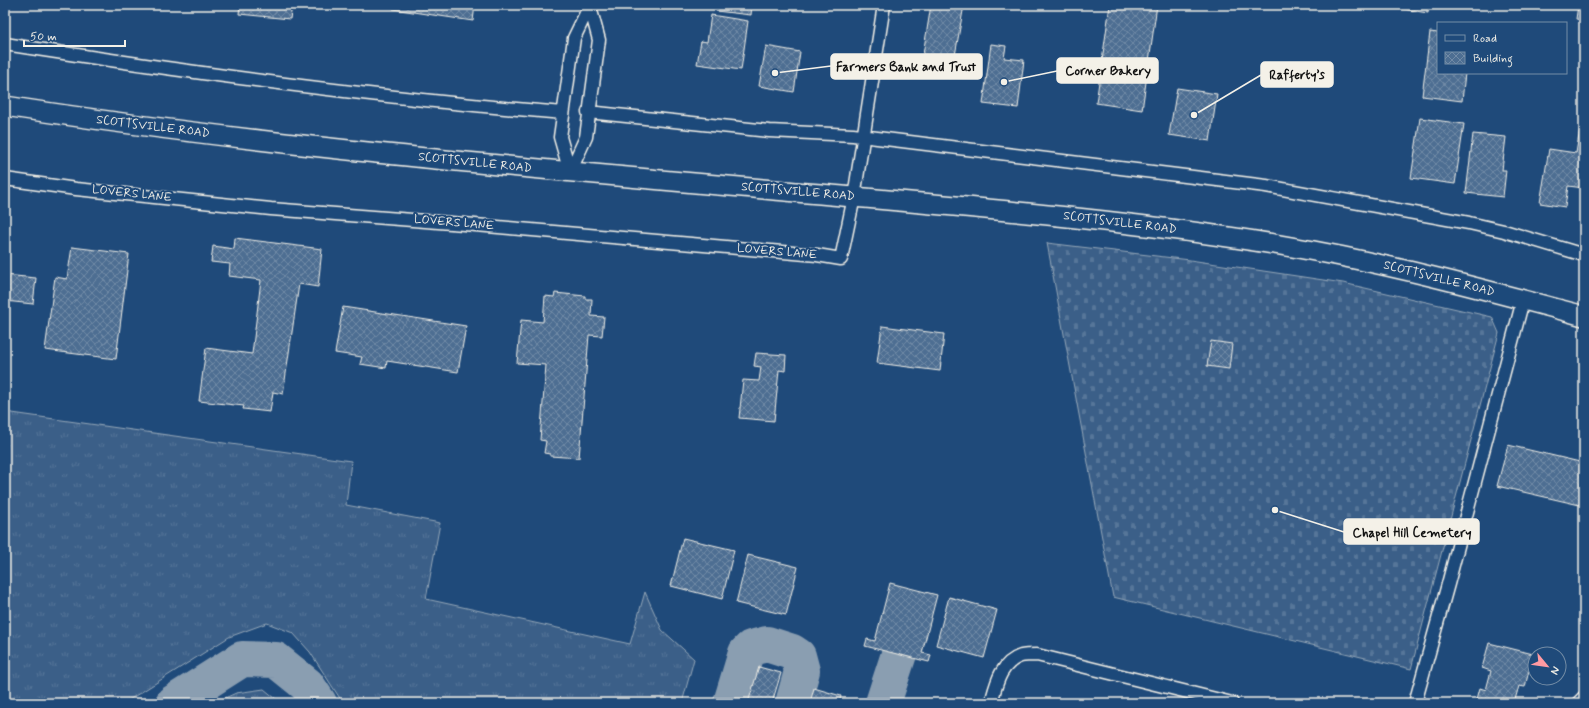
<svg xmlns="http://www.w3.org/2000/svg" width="1589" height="708" viewBox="0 0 1589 708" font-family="Mynerve,sans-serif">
<defs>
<pattern id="grass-tufts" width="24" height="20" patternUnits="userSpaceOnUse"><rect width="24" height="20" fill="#3a5f88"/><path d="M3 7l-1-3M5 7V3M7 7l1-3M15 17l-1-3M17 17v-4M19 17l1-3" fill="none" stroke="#577699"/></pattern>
<pattern id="cemetery-stones" width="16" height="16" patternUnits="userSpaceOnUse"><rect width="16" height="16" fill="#3a5f88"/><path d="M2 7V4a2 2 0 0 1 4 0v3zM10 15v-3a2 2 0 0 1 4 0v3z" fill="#577699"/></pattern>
<pattern id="building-cross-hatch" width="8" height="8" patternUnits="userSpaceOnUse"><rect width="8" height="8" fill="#4d6e92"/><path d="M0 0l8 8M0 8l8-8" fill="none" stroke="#708aa6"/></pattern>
</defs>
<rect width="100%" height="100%" fill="#1f4a7a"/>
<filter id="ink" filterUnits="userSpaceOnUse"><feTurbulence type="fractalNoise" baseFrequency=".025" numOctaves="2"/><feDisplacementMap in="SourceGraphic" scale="8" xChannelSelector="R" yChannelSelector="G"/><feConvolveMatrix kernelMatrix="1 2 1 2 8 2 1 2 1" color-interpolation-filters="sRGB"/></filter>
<g filter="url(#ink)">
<path fill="url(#grass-tufts)" stroke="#97a8b8" d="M5,412L351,461L346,505L440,523L426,599L630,644L645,592L662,630L694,659L682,703H343L310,652L293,633L267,623L229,637L124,703H5Z
M264,689L281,703H214L236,693Z"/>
<path fill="url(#cemetery-stones)" stroke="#97a8b8" d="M1047,243L1190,260L1343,283L1492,317L1499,333L1411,669L1113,597Z"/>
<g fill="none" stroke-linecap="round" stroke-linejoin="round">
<path stroke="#8a9eb1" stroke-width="36" d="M173,703L242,659L276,660L307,685L319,703
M731,703L746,653L751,648L767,644L792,652L798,656L802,671L793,703
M883,703L899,654"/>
</g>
<path fill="url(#building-cross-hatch)" stroke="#f4f1e8" d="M240,5H292L290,19L239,14Z
M393,5H475L473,21L393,9Z
M717,5H752L751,15L716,11Z
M931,5H964L951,78L920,73Z
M1110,5H1157L1142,110L1096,103Z
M1378,5H1429L1428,13Z
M1578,5H1584V20L1576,19Z
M711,15L748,21L741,70L697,64L701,41L707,42Z
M1430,32L1438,33V73H1465L1462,101L1422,96Z
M991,44L1006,46L1004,58L1024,60L1018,108L983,104Z
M766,46L800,52L794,92L759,86Z
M1177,88L1217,94L1210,141L1169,135Z
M1420,118L1464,124L1455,184L1411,178Z
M1580,129L1584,130V188L1568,186L1565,207L1540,203L1549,149L1576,153Z
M1473,134L1506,137L1502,170H1506L1503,197L1466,193Z
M235,238L322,249L318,287L299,284L283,394L273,392L270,412L243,409L244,406L199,401L206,348L252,354L261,280L229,276L230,264L211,262L213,246L234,249Z
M72,247L129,254L116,359L45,350L55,277L67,279Z
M5,275L36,278L33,304L5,301Z
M555,293L585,296V299H592L591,316L604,317L602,336L589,335L579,458L550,456V454L544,453L546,441L540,440L546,365L517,363L521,320L543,322L545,296L554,297Z
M343,307L466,326L458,372L387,361L386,368L360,364L362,357L335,353Z
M882,326L944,334L940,371L877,363Z
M1211,341L1232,344L1229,369L1207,366Z
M756,353L786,355L785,371L779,370L774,421L739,418L743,380L759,381L761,367L754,366Z
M1508,445L1584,463V506L1497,486Z
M683,538L734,550L722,599L671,586Z
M748,555L798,567L786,615L736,603Z
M890,583L937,595L922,653L931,655L929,662L865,646L867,639L875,641Z
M949,597L997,610L984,658L936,645Z
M1489,643L1533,654L1525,687L1519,686L1514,703H1476L1480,688L1486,690L1491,671L1482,668Z
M759,667L781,673L772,703H748Z
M814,688L841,696L839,703H810Z"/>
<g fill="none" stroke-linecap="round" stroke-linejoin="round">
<g stroke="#f4f1e8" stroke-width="15">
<path id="minor" d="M5,44C190,73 376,98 563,113
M588,112L769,131L853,135L1266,186L1469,223L1504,231L1584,255
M570,172L560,137L574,38L590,5
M570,172L586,137L599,40L590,7
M5,179L76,189L271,209L464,224L817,255L841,259L854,197L884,5
M991,703C996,685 1000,663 1021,656C1025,655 1032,655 1037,655L1232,703
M1415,703L1448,584L1523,300
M1578,703L1584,697"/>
</g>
<g stroke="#f4f1e8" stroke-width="22">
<path id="primary" d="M5,106C264,146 525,168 786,191C951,206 1116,218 1280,245C1383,262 1483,289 1584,316"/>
</g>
<use href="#minor" stroke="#1f4a7a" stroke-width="12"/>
<use href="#primary" stroke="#1f4a7a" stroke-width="19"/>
</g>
</g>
<g text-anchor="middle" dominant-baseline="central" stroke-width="4" stroke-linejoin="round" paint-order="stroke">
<g font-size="12" fill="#f4f1e8" stroke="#1f4a7a">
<text transform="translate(153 127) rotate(7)">SCOTTSVILLE ROAD</text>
<text transform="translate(475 163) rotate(6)">SCOTTSVILLE ROAD</text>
<text transform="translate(798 192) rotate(5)">SCOTTSVILLE ROAD</text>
<text transform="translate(132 194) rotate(6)">LOVERS LANE</text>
<text transform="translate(454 223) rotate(5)">LOVERS LANE</text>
<text transform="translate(1120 223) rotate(7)">SCOTTSVILLE ROAD</text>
<text transform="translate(777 252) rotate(5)">LOVERS LANE</text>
<text transform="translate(1439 279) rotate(14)">SCOTTSVILLE ROAD</text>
</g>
</g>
<path fill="none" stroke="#f4f1e8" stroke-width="1.5" d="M775 73L831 66M1004 82L1057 71M1194 115L1261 75M1275 510L1344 532"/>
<g fill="#f4f1e8" stroke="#1f4a7a" stroke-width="1.5">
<circle cx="775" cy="73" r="4"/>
<circle cx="1004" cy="82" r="4"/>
<circle cx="1194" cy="115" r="4"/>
<circle cx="1275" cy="510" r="4"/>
</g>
<g fill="#f4f1e8" stroke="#f4f1e8" stroke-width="1.5">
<rect x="831" y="54" width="151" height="25" rx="4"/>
<rect x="1057" y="58" width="101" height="25" rx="4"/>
<rect x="1261" y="62" width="72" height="25" rx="4"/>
<rect x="1344" y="519" width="135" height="25" rx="4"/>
</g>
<g font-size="13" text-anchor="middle" font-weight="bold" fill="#111">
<text x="906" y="71">Farmers Bank and Trust</text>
<text x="1108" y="75">Corner Bakery</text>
<text x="1297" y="79">Rafferty’s</text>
<text x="1412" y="537">Chapel Hill Cemetery</text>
</g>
<rect width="1589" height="708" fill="none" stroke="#1f4a7a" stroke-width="20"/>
<rect x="10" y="10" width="1569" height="688" fill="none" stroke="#f4f1e8" stroke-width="1.5" filter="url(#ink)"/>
<rect x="1437" y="22" width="130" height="52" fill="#1f4a7a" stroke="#748da6"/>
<rect x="1445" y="35" width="20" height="6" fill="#1f4a7a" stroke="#748da6"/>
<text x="1473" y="42" font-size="12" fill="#f4f1e8">Road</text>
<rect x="1445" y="52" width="20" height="12" fill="url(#building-cross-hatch)" stroke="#748da6"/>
<text x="1473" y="62" font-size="12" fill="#f4f1e8">Building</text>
<g transform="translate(1547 666) rotate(119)"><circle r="19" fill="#1f4a7a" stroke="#748da6"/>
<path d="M0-3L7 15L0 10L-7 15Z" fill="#ff9aa2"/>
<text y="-6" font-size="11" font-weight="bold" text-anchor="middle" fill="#f4f1e8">N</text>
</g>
<path d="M24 40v6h101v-6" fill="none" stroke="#f4f1e8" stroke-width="2"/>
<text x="30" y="40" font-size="12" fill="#f4f1e8" stroke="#1f4a7a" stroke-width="3" paint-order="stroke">50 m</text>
</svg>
